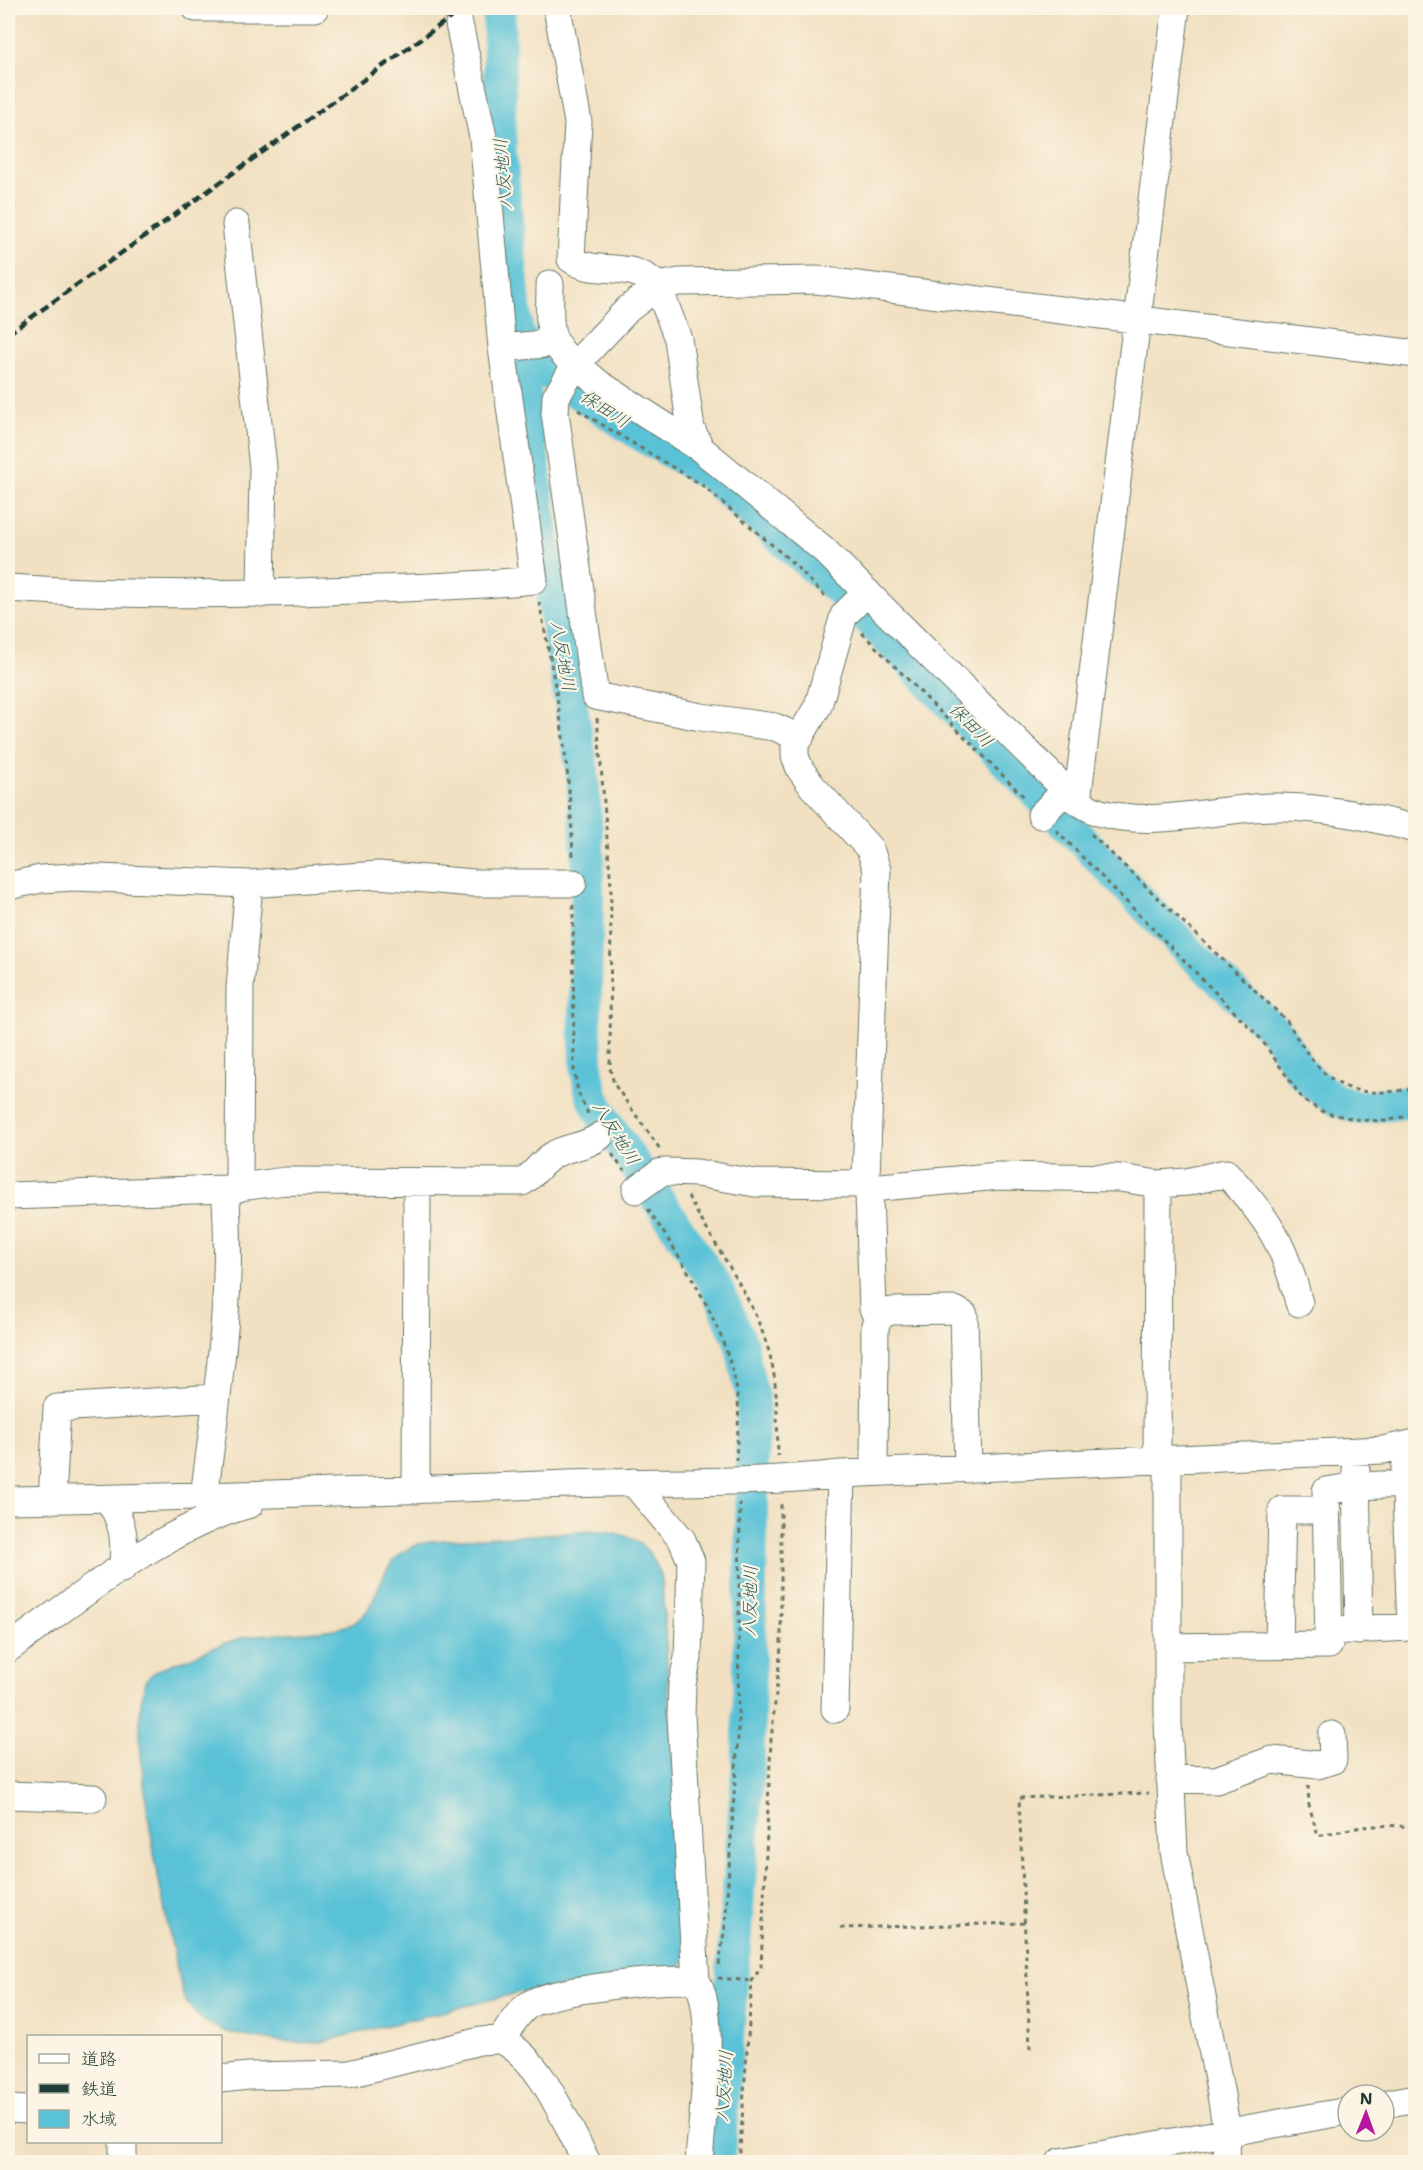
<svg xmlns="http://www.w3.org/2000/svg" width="1423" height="2170" viewBox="0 0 1423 2170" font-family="'Shantell Sans','Klee One',sans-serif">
<rect width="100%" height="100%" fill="#fcf5e5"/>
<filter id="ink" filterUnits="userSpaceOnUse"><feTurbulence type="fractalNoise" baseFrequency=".0167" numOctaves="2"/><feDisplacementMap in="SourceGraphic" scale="12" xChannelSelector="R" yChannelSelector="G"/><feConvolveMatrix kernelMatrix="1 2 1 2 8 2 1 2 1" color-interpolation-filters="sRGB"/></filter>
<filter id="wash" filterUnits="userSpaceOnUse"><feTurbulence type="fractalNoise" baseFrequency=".008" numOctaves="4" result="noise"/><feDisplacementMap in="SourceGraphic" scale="24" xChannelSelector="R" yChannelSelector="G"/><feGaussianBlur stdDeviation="1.35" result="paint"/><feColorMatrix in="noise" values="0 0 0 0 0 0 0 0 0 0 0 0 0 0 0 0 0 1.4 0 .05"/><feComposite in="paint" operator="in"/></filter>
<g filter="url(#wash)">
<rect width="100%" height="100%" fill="#f1e0c1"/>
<path fill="#5ac2d7" stroke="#3c8086" stroke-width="1.5" d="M597,1531C632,1532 654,1547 662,1581L685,1959L674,1975L529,1990L321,2042C289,2044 222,2039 198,2016C193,2011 188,2004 184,1998C172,1949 118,1708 150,1676C159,1667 175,1663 187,1659C206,1651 226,1641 247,1637C279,1631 315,1635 346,1626C389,1613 366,1554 431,1541Z"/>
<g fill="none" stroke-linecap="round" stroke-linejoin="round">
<path stroke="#5ac2d7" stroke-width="33" d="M499,8L500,150L517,331L542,533L582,769L588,858L585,1024L587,1072L592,1095L602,1116L715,1284L741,1343L753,1401L748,1767L718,2162
M519,335L533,363L643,436L710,475L847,597L1192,954L1279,1035L1300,1070L1315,1085L1338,1101L1358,1108L1416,1101"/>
</g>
</g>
<g filter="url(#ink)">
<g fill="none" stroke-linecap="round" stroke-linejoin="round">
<g stroke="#687665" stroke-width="29">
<path id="minor" d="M196,8H315
M557,8L578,122L571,259C596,277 629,258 658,286L628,309L576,364L598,383L701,449
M1176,8L1077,801C1084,805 1093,811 1101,813C1156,828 1216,808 1271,807C1321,806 1367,816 1416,829
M236,224L263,467L261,594
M550,284C550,318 544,344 576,364L556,397L555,413L595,696L701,717L775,727L800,738
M502,348L554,343
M8,588C125,596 236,595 353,590C414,588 474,586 534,580L502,348L483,137L459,24
M867,592L844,615L818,706L795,745V756L800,769L812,786L870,849L877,870L866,1177L869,1194L873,1309L878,1318
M1077,801L823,549L701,449L691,429L678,339L658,286L679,282L817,280L1416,354
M1041,815L1066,790
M8,886L41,879L73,877L249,884L378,875L473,883H573
M239,1188L240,988L249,884
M636,1190L661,1172H668L697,1173L755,1183L860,1184L881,1187L999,1176L1120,1178L1158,1184L1187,1182L1226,1173C1267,1217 1285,1244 1299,1303
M8,1196L225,1189L285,1181L522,1182C535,1175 541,1161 555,1154C570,1146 586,1147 600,1136
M1168,1459V1722L1174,1852L1221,2095L1227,2133L1226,2162
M1157,1460L1158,1184
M1356,1470L1359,1631
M874,1472L875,1325L882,1314L892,1311L955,1310L964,1315L968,1469
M633,1482L682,1540L691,1561L688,1658L682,1684L681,1716L696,1981
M416,1490L417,1182
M204,1497C217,1395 234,1293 225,1189
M108,1499C124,1523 126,1541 122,1569
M8,1500C195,1497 382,1491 569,1484C660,1481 751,1484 841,1474L1383,1450L1416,1443
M52,1500L57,1408L216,1398
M1328,1631L1411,1627L1405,1468
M1279,1644L1282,1510H1326
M1168,1647L1329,1645L1326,1491L1357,1486L1406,1484
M8,1649C80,1597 163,1528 250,1504
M835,1709L841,1474
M1170,1779L1216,1780L1272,1760L1318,1765L1333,1760L1332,1735
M8,1795L93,1798
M501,2040C510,2027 517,2012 530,2004C556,1989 664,1978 696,1981C718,2010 701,2123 699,2162
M220,2079L249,2076L349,2074L480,2041C487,2041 497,2039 503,2041C543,2061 566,2125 587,2162
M1384,2104L1416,2098
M8,2109L28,2110
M123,2142V2162
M1060,2162L1348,2111"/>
</g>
<path stroke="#687665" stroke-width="3" stroke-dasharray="4.5 4.5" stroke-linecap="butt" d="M578,410L702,485L793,563L828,599
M539,602C557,688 571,772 573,860
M862,633L1026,799
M597,718L611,886L610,1068L614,1084L660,1149
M1056,830L1261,1039L1304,1101L1326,1113L1360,1120L1385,1121L1416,1114
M1091,834L1287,1021C1323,1082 1342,1102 1416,1088
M573,905L574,1071L578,1092L590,1118
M612,1154L624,1171
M688,1196C717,1252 761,1305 773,1369C778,1397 777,1427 778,1456
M648,1209C684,1263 723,1322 736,1386C741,1410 737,1436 736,1460
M1308,1785L1309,1805L1318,1836C1351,1828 1381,1822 1416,1828
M840,1928L1025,1923
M719,1965L725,1926L738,1738L740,1502
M718,1978L752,1981
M1030,2049L1019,1798L1148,1793
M739,2162L752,1981L761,1967L771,1740L781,1647V1502"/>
<use href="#minor" stroke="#fff" stroke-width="27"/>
<path stroke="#1f3d34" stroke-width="4.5" stroke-dasharray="9 4.5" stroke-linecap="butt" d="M8,334L464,8"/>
</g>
</g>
<g text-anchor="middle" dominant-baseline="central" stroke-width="4.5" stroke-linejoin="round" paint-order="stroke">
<g font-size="18" font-style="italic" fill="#2e5e5d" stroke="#fcf5e5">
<text transform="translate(503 174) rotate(-94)">八反地川</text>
<text transform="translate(605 409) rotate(33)">保田川</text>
<text transform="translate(563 656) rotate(80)">八反地川</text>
<text transform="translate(971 725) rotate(46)">保田川</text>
<text transform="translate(616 1133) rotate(58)">八反地川</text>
<text transform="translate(750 1601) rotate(-89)">八反地川</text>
<text transform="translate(724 2086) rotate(-86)">八反地川</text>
</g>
</g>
<rect width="1423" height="2170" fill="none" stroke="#fcf5e5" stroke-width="30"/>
<rect x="27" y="2035" width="195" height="108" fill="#fcf5e5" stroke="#a4ab9e" stroke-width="1.5"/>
<rect x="39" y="2054" width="30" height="9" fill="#ffffff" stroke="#a4ab9e" stroke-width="1.5"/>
<text x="81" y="2065" font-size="18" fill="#1f3d34">道路</text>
<rect x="39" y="2084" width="30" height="9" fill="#1f3d34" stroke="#a4ab9e" stroke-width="1.5"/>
<text x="81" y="2095" font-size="18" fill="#1f3d34">鉄道</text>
<rect x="39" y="2110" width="30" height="18" fill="#5ac2d7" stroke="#a4ab9e" stroke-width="1.5"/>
<text x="81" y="2125" font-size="18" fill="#1f3d34">水域</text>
<g transform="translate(1366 2113) rotate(1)"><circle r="28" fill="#fcf5e5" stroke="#a4ab9e" stroke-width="1.5"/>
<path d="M0-4.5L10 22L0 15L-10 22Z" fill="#b5179e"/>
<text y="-9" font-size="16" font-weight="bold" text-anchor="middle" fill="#1f3d34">N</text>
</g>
</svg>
